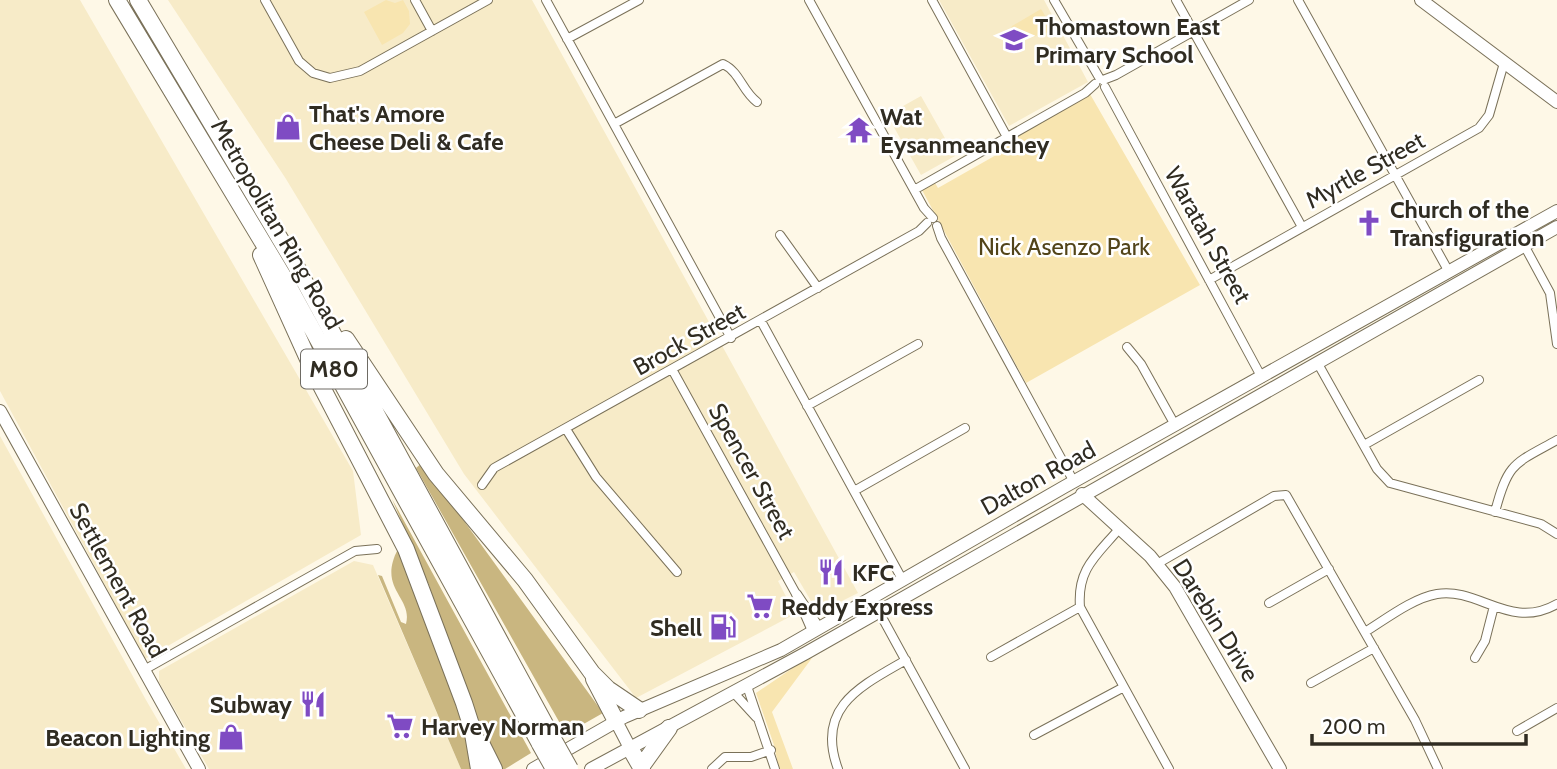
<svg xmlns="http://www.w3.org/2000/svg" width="1557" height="769" viewBox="0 0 1557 769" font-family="Cabin,sans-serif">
<rect width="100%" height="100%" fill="#fef8e7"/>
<path fill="#f7ebc8" d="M0,0H80L353,471L361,535L145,659L0,391Z
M168,0H532L858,593L818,613L794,572L778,581L795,614L636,698L464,474L286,179Z
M939,0H1044L1088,82L1009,126Z
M921,96L955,156L921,175L887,115Z
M0,436L146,700L186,769H0Z
M354,561L373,565L461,769H209L159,682V671Z"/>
<path fill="#f8e5b0" d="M386,0L395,3L403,0L409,11L410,24L403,33L382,45L364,12Z
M1041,9L1054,30L1018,42L1010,31L1012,26Z
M1090,94L1200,285L1026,383L922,190L935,183L938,188L1005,150L1002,145Z
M812,658L772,712L793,769H779L774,745L756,693L803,661Z"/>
<path fill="#c9b680" d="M422,463L603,713L566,734L416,468Z
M392,499L531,753L505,769H499L451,655L429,585Z
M398,549L469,734L476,769H461L378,575L382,576L401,622L406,624C413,597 377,589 398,549Z"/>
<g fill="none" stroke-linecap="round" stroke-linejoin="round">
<g stroke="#7a7159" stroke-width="10">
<path id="street" d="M265,0L299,61L313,73L330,78L360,71L488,0
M415,0L432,31
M546,0L731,338
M809,0L924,208L933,218
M932,0L1007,137
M1054,0L1100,79
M1176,0L1302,227
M1298,0L1449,272
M567,39L639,0
M1103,80L1116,75L1249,0
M1105,87L1262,378
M614,124L723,64C740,72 742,91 757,102
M914,190L1085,93L1095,84
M937,226L941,238L1074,482
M780,235L818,288
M1524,245L1550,293L1557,344
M1209,280L1479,128L1489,115L1504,63
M761,321L902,579
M1127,347L1141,364L1175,425
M1317,362L1377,469L1390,483L1541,524L1557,534
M673,371L795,592L812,631
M807,406L918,344
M566,429L596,477L677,572
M1364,445L1479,380
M482,485L494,468L919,231L927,223
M854,491L965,428
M1495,512C1508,462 1514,464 1557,440
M1119,529C1096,556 1077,569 1080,607L1169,769
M1157,564L1274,496L1286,495L1415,720L1438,769
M797,594L819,627
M1269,603L1329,569
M878,610L965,769
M1365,632C1386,619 1413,598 1437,594C1479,587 1510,631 1557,604
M991,657L1080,607
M1475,658L1485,641L1494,606
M144,670L355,551L377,549
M1311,683L1374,648
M747,686L775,769
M734,693L756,717
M1517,731L1557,708
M1034,735L1124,687
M712,769L725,757H751L771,750
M838,769C815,707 861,686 906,660"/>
</g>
<g stroke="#7a7159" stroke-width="14">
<path id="secondary" d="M1421,0L1557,102
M0,411L199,769
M1082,494L1150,556L1175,587L1280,769"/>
</g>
<g stroke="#7a7159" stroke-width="14">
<path id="primary" d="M616,721L630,748
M533,769L624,717L781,650L1064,487L1557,211
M591,769L806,653L1557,227"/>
</g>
<g stroke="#7a7159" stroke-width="18">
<path id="highway" d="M117,0L283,276L540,744
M138,0L295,264L552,737
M261,255L313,370L406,549L464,703L472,728L479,769
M346,339L436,474L525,580L592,673L608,689L639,710
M594,679L616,721
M481,743L494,769
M630,748L642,769
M641,767L669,728"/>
</g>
<use href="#street" stroke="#fff" stroke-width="8"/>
<use href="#secondary" stroke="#fff" stroke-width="12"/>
<use href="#primary" stroke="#fff" stroke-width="12"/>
<use href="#highway" stroke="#fff" stroke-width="16"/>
<g stroke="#7a7159" stroke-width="18" stroke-linecap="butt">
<path id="highway-bridge" d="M552,737L570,769
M540,744L554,769"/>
</g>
<use href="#highway-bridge" stroke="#fff" stroke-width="16"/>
</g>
<defs>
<g id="school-bare" transform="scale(2.1)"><path d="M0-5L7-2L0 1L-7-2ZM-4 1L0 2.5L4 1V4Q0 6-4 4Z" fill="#7f4bc3" stroke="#fff" stroke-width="2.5" paint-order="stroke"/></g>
<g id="shop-bare" transform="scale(2.1)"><path d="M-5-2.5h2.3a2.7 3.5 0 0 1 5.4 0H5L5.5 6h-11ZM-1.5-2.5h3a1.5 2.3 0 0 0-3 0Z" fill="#7f4bc3" stroke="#fff" stroke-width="2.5" paint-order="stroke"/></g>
<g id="temple-bare" transform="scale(2.1)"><path d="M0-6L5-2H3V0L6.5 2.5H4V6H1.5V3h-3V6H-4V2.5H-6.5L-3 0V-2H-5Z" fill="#7f4bc3" stroke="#fff" stroke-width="2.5" paint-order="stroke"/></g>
<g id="church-bare" transform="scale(2.1)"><path d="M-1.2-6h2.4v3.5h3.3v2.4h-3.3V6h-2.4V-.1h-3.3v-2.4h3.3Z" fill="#7f4bc3" stroke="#fff" stroke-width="2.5" paint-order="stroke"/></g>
<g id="restaurant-bare" transform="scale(2.1)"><path d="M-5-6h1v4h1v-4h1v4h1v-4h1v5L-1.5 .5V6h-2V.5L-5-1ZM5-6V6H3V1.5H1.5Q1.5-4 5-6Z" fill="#7f4bc3" stroke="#fff" stroke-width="2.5" paint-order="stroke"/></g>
<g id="supermarket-bare" transform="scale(2.1)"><path d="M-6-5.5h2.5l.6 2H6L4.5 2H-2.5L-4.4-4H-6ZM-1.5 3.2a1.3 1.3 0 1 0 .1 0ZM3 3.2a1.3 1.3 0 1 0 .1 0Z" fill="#7f4bc3" stroke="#fff" stroke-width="2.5" paint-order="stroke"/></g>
<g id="fuel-bare" transform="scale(2.1)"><path d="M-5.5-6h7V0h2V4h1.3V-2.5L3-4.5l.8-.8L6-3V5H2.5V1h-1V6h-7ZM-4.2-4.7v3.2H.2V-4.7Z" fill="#7f4bc3" stroke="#fff" stroke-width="2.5" paint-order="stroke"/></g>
</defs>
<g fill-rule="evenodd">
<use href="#school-bare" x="1014" y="40"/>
<use href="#shop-bare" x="288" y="127"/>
<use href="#temple-bare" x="859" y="130"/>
<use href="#church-bare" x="1369" y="223"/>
<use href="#restaurant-bare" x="831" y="572"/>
<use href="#supermarket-bare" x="760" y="606"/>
<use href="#fuel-bare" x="723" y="627"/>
<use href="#restaurant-bare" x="313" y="704"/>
<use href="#supermarket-bare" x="400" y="726"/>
<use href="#shop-bare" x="231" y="737"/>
</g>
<g text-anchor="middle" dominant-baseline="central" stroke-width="5" stroke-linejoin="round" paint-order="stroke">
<rect fill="#fff" stroke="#6e6b64" stroke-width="2" x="301" y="349.5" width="66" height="39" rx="5"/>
<g font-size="23" font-weight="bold" fill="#302c22">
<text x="334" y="369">M80</text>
</g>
<g font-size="24" font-weight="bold" fill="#302c22" stroke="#fff" text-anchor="start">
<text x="1035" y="26">Thomastown East<tspan x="1035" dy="28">Primary School</tspan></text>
<text x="309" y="113">That's Amore<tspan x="309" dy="28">Cheese Deli &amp; Cafe</tspan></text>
<text x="880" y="116">Wat<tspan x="880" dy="28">Eysanmeanchey</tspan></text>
<text x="1390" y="209">Church of the<tspan x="1390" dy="28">Transfiguration</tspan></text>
<text x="852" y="572">KFC</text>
<text x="781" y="606">Reddy Express</text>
<text x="702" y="627" text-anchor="end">Shell</text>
<text x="292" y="704" text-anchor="end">Subway</text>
<text x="421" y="726">Harvey Norman</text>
<text x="210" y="737" text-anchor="end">Beacon Lighting</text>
</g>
<g font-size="24" fill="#302c22" stroke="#fff">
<text transform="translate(1365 170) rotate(-29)">Myrtle Street</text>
<text transform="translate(277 224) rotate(60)">Metropolitan Ring Road</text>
<text transform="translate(1208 235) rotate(61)">Waratah Street</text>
<text transform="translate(689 339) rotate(-29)">Brock Street</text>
<text transform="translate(752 471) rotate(61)">Spencer Street</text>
<text transform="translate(1038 478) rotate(-29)">Dalton Road</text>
<text transform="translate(118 580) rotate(61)">Settlement Road</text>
<text transform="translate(1216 620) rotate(58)">Darebin Drive</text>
</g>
<g font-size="24" fill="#524419" stroke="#fff">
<text x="1064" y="246">Nick Asenzo Park</text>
</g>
</g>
<path d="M1312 734v10h214v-10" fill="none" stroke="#302c22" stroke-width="3.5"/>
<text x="1322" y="734" font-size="21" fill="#302c22" stroke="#ffffff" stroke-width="5" paint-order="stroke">200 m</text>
</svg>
